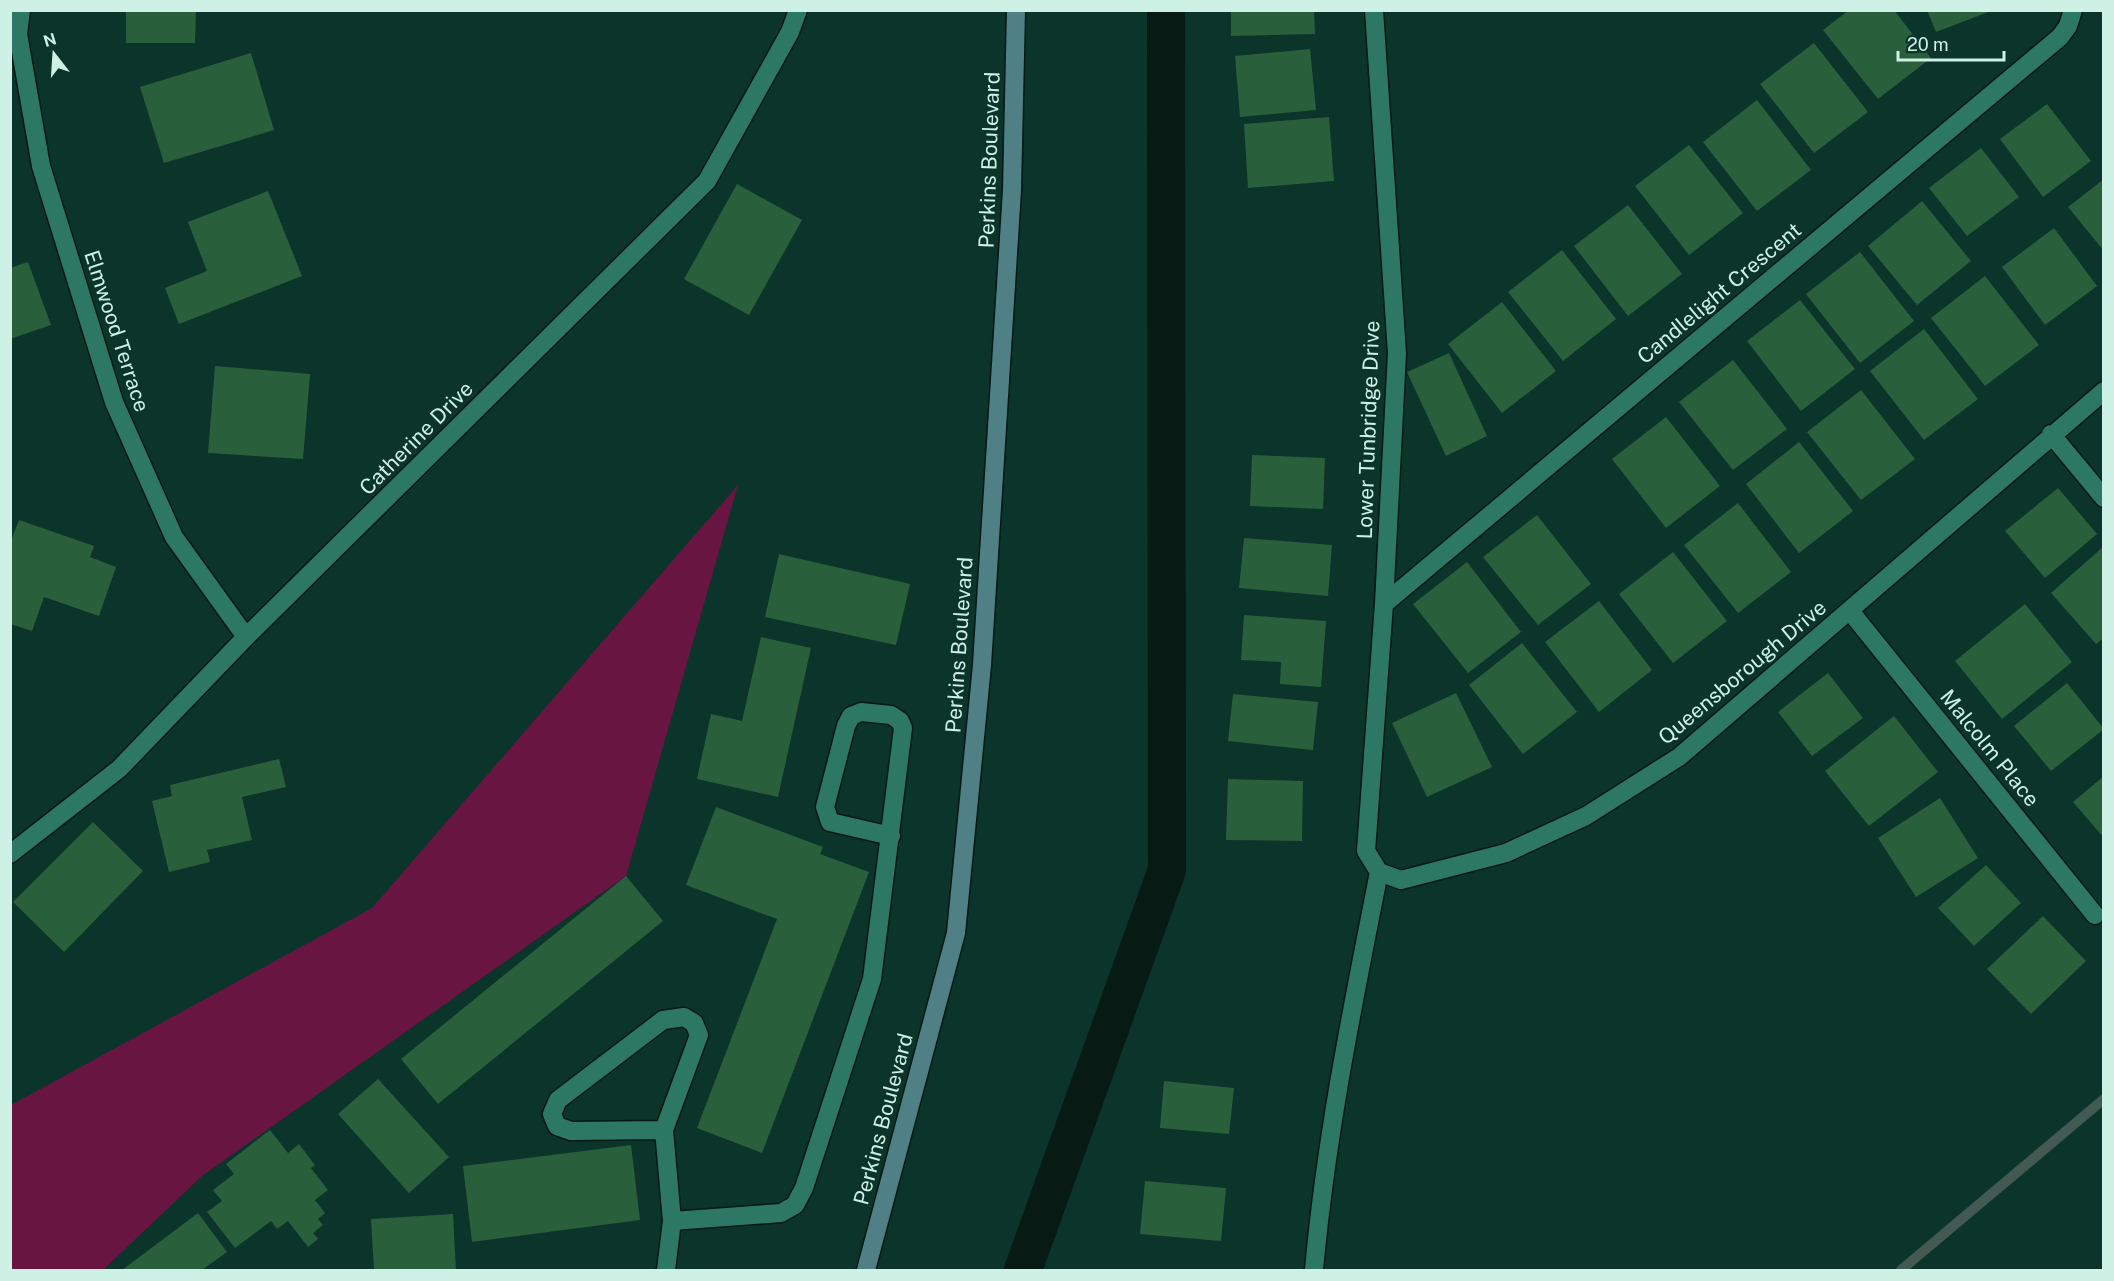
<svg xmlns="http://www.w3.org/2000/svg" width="2114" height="1281" viewBox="0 0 2114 1281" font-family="'Public Sans',sans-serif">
<rect width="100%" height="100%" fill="#0b342a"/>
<path fill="#681542" d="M738,485L626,876L202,1176L103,1270H11V1105L372,908Z"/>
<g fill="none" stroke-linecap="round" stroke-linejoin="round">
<path stroke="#435a53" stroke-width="10" d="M1901,1270L2104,1099"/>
<path stroke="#071a14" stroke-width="38" d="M1023,1270L1167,870L1166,10"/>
</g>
<path fill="#2a5f3c" d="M126,10H196L195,43H126Z
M1231,10H1314L1315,34L1231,36Z
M1849,10H1894L1931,58L1878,99L1823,30Z
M1927,10H1991V11L1936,32Z
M1814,43L1868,112L1814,153L1760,84Z
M1310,49L1316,110L1240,117L1235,56Z
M251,53L274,130L164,163L140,87Z
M1757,100L1811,170L1757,211L1703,142Z
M2047,104L2091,161L2043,197L2000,139Z
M1329,117L1334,181L1248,188L1244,124Z
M1689,145L1743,213L1689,255L1635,186Z
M1981,148L2019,197L1967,236L1929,188Z
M2104,179V251L2068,207Z
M737,184L802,220L749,315L684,279Z
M268,191L302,276L179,324L165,288L207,271L188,222Z
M1922,201L1971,261L1917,305L1868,246Z
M1628,205L1682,274L1628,316L1574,246Z
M2054,228L2097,286L2045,325L2002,267Z
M1562,250L1616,319L1563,361L1508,292Z
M1860,252L1914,321L1860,363L1806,294Z
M28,262L51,325L10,339V268Z
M1985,276L2039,345L1985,386L1931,318Z
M1800,300L1855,369L1801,411L1747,341Z
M1502,302L1556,371L1502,413L1448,344Z
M1924,329L1978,399L1924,440L1870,371Z
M1449,353L1487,436L1446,456L1407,372Z
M1733,360L1787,429L1733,470L1679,402Z
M215,366L310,374L303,459L208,453Z
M1861,390L1915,459L1861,500L1807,432Z
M1666,417L1720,486L1666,528L1612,459Z
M1799,442L1853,511L1799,553L1746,484Z
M1252,455L1325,458L1323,509L1250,506Z
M2058,488L2097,534L2045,578L2005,531Z
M1738,503L1791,572L1738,613L1684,545Z
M1537,515L1591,584L1538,625L1483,557Z
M19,520L94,546L90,557L116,567L99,616L44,597L32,631L10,624V543Z
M1244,538L1332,545L1328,596L1239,588Z
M2104,546V638L2096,644L2051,593Z
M1673,552L1727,621L1673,663L1619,594Z
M779,554L910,584L896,645L765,617Z
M1467,562L1521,632L1468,673L1413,604Z
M1599,601L1652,670L1599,712L1545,642Z
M2025,604L2072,662L2002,719L1955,661Z
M1244,615L1326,621L1321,687L1280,684L1281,662L1241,660Z
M761,637L811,648L778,797L697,779L711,714L742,721Z
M1522,643L1577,712L1523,754L1469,685Z
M1828,673L1863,718L1812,756L1778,712Z
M2067,683L2104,729L2051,771L2014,726Z
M1456,693L1492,767L1427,797L1392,723Z
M1233,694L1318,702L1313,750L1228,741Z
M1894,716L1938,772L1869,826L1825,771Z
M279,759L286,787L242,797L252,840L207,850L210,862L169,872L152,801L172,796L170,785Z
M2104,776V838L2073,802Z
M1228,779L1303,781L1302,841L1226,840Z
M1940,798L1978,858L1916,897L1878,838Z
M716,807L823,847L820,854L869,872L762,1153L697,1128L777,919L686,885Z
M93,822L143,871L64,952L13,902Z
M1986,865L2021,903L1974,946L1938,908Z
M626,876L663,921L438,1104L401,1059Z
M2043,916L2086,961L2031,1014L1987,969Z
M378,1079L449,1157L409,1193L338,1114Z
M1164,1081L1234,1088L1229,1134L1160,1128Z
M270,1130L288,1153L299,1144L315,1165L311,1168L328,1190L315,1200L325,1213L318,1219L323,1225L313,1233L318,1239L308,1247L288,1221L277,1229L271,1221L235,1248L207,1212L222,1201L213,1190L234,1174L226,1164Z
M631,1145L640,1220L472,1242L463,1166Z
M1145,1181L1226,1188L1221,1241L1140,1234Z
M198,1213L227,1252L202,1270H122Z
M453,1214L456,1270H374L371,1219Z"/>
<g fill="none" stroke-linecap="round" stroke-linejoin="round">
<g stroke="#031913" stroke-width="21">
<path id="street" d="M21,10L18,34L41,166L114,402L174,537L246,637
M1374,10L1397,353L1384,604L1366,851L1379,872L1401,880L1506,853L1586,816L1679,757L2104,391
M2051,434L2104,498
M1384,604L2060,37L2068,26L2073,10
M1850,611L2095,915
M10,854L119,769L246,637L707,181L790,32L798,10
M664,1130L571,1131L557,1126L552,1114L558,1100L663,1020L684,1017L694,1023L699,1035L664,1130L672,1221L666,1270
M672,1221L781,1213L795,1205L804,1188L872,979L903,728L900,721L891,715L861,712L851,716L846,726L825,807L830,822L891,836
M1314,1270C1326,1136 1353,1004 1379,872"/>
</g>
<g stroke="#031913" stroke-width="21">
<path id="secondary" d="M866,1270L956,933L982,665L1012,190L1016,10"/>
</g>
<use href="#street" stroke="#2c7864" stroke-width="18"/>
<use href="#secondary" stroke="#4e8086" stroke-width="18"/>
</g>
<g text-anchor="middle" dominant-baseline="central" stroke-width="4.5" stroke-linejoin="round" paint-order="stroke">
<g font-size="21" fill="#cef1e5" stroke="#0b342a">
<text transform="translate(989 160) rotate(-88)">Perkins Boulevard</text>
<text transform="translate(1719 293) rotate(-40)">Candlelight Crescent</text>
<text transform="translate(117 331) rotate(72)">Elmwood Terrace</text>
<text transform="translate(1368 430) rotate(-88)">Lower Tunbridge Drive</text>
<text transform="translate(416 438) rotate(-45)">Catherine Drive</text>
<text transform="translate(959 645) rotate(-86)">Perkins Boulevard</text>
<text transform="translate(1742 672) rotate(-40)">Queensborough Drive</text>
<text transform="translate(1990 748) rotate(51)">Malcolm Place</text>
<text transform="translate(883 1119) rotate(-75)">Perkins Boulevard</text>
</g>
</g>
<rect width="2114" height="1281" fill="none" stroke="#cef1e5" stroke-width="24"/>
<g transform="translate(54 54) rotate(343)" stroke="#0b342a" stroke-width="4.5" paint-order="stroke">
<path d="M0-4.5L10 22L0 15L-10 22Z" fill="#cef1e5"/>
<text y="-9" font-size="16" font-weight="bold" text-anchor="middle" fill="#cef1e5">N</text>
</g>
<path d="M1898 51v9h106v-9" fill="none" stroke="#cef1e5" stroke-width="3"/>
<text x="1907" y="51" font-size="18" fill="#cef1e5" stroke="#0b342a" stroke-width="4.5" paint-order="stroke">20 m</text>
</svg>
